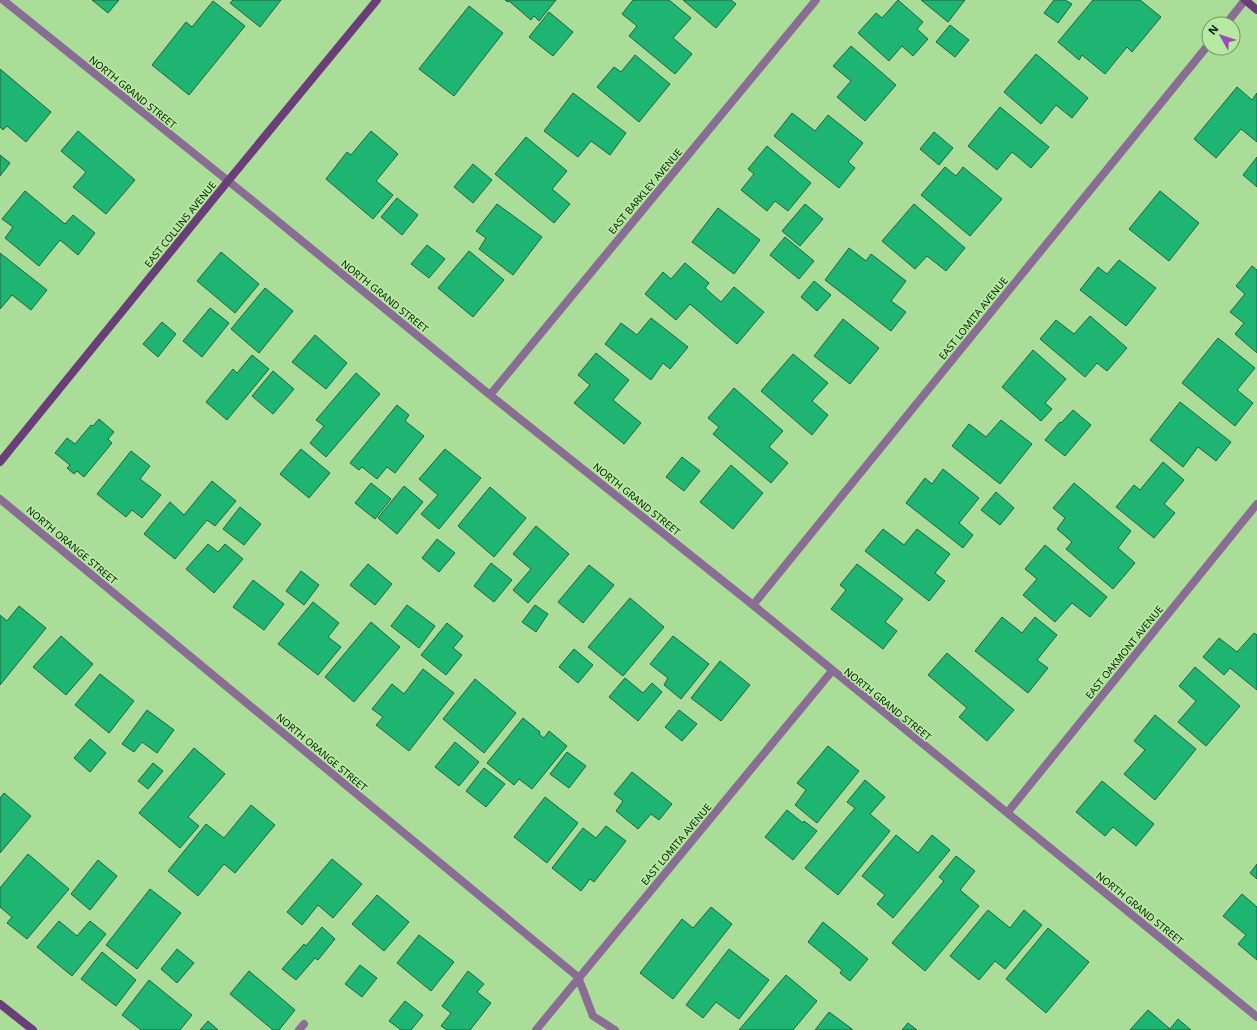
<svg xmlns="http://www.w3.org/2000/svg" width="1257" height="1030" viewBox="0 0 1257 1030" font-family="'Noto Sans',sans-serif">
<rect width="100%" height="100%" fill="#aadd97"/>
<path fill="#1eb472" stroke="#216341" d="M92,0H119L108,13Z
M233,0H281L260,27L230,3Z
M505,0H556L539,21L534,16L531,20L509,1L508,2Z
M633,0H669L691,18L673,38L692,54L675,74L629,36L637,26L622,14Z
M683,0H731L736,4L716,28Z
M898,0L923,22L917,29L928,39L913,56L902,46L889,61L858,33L876,13L882,18Z
M921,0H965L948,22Z
M1054,0H1065L1072,4L1058,23L1044,13Z
M1093,0H1140L1161,17L1132,52L1127,47L1105,74L1082,55L1079,60L1058,42Z
M213,1L245,26L189,95L152,65L186,22L192,27Z
M469,6L503,33L454,96L419,69Z
M549,12L573,32L553,56L529,37Z
M950,25L969,40L955,57L936,42Z
M851,46L896,85L865,121L837,97L851,81L833,66Z
M1036,54L1088,98L1072,118L1056,105L1041,124L1004,92Z
M635,55L670,84L639,122L597,87L614,67L621,72Z
M0,69L51,112L26,142L7,126L3,130L0,127Z
M1237,87L1252,100L1257,93V142L1241,129L1216,158L1194,139Z
M573,93L626,133L610,155L591,141L578,157L544,131Z
M1000,107L1049,147L1031,168L1012,152L997,170L968,146Z
M792,113L815,131L828,115L863,143L848,162L855,168L839,188L774,136Z
M78,131L135,180L106,214L73,187L86,172L61,151Z
M371,131L398,154L376,181L393,195L373,219L326,179L347,152L351,155Z
M934,132L953,148L939,165L920,149Z
M526,137L567,171L552,189L570,204L554,223L495,174Z
M767,146L811,183L788,211L775,201L767,211L741,190L754,174L748,169Z
M0,155L10,163L0,176Z
M1257,157V187L1243,175Z
M473,164L492,180L473,203L454,187Z
M945,167L956,176L963,167L1002,199L970,236L921,195Z
M25,191L65,224L73,215L95,233L78,255L60,240L39,266L5,238L13,227L2,219Z
M1160,191L1199,223L1169,261L1129,229Z
M397,198L418,215L402,235L381,217Z
M497,204L542,237L513,275L479,249L486,238L476,231Z
M805,204L823,219L800,246L782,231Z
M914,204L965,248L946,271L927,256L915,269L882,241Z
M718,208L760,240L734,274L692,242Z
M785,237L814,261L799,279L770,255Z
M427,245L445,259L429,278L411,264Z
M849,248L866,261L871,254L906,281L891,301L906,312L891,331L825,280Z
M469,251L504,280L473,317L438,288Z
M221,252L259,284L235,313L197,281Z
M0,253L47,290L31,310L12,295L0,309Z
M1119,260L1156,288L1126,326L1080,290L1098,267L1107,274Z
M685,263L709,283L705,288L721,302L734,287L764,312L737,344L690,304L676,320L645,294L663,272L671,279Z
M1252,266L1257,270V353L1235,334L1244,323L1230,312L1245,294L1236,286Z
M814,281L831,295L817,311L801,297Z
M265,288L293,311L259,353L231,329Z
M210,308L229,323L202,357L183,341Z
M1090,316L1127,348L1107,371L1097,363L1085,377L1040,339L1056,320L1074,334Z
M651,318L688,347L670,369L663,363L651,380L605,344L621,323L637,335Z
M843,319L879,348L850,384L814,356Z
M162,322L176,334L158,357L143,344Z
M315,335L347,363L326,389L292,362Z
M1218,338L1255,368L1237,390L1253,403L1235,426L1182,383Z
M1033,350L1066,379L1045,403L1052,409L1041,421L1002,387Z
M596,353L629,380L613,400L641,423L624,444L574,403L590,385L578,375Z
M793,354L828,383L812,401L828,415L812,435L761,391Z
M252,355L269,369L227,420L206,402L233,369L237,373Z
M273,371L294,389L273,414L252,396Z
M356,373L380,394L326,457L310,443L324,426L316,420Z
M734,388L783,431L769,447L788,463L771,483L713,434L719,427L708,418Z
M1180,402L1231,442L1216,461L1198,447L1183,467L1150,440Z
M397,405L409,415L405,421L424,436L395,473L387,467L377,479L362,467L359,470L350,463Z
M1073,410L1091,425L1065,456L1045,440L1060,422L1061,423Z
M99,419L114,432L108,439L112,443L84,477L77,471L74,474L67,468L70,465L55,453L67,438L75,444L91,425L93,426Z
M1001,420L1032,444L1000,484L952,446L969,424L986,437Z
M301,449L330,473L309,498L280,474Z
M445,449L481,478L439,529L421,514L438,495L419,479Z
M131,451L150,466L140,479L161,495L142,518L132,510L126,517L97,494Z
M682,457L700,471L684,491L666,477Z
M1163,462L1184,480L1164,504L1175,513L1154,538L1116,507L1134,485L1140,490Z
M731,465L763,493L733,529L700,502Z
M943,469L979,498L959,523L973,535L963,548L906,503L925,478L932,484Z
M212,481L236,501L215,526L207,520L175,559L144,534L170,502L184,515Z
M371,483L391,499L375,519L355,503Z
M1074,483L1131,531L1118,548L1135,563L1113,589L1066,549L1072,542L1057,529L1065,518L1053,508Z
M404,486L423,502L397,534L378,518Z
M490,487L526,518L494,557L458,526Z
M996,492L1014,508L1000,525L981,510Z
M240,507L261,524L244,545L223,529Z
M536,526L569,554L528,603L513,590L531,569L513,554Z
M883,529L904,545L917,529L950,554L935,573L945,581L929,601L865,551Z
M437,539L455,553L439,572L422,558Z
M208,544L218,552L225,544L243,559L214,593L186,569Z
M1045,545L1107,597L1090,617L1072,603L1055,622L1023,595L1037,579L1025,569Z
M491,563L512,580L494,602L474,586Z
M368,564L392,584L375,605L350,585Z
M857,564L903,599L885,622L897,631L883,649L831,609L846,590L840,585Z
M589,565L614,585L583,623L558,602Z
M301,571L319,585L304,605L286,591Z
M253,580L284,604L264,630L233,607Z
M630,598L664,627L623,676L588,647Z
M313,602L339,623L328,637L341,647L318,675L278,644Z
M407,605L435,626L419,648L391,626Z
M535,605L548,614L536,632L522,622Z
M19,606L46,628L0,685V615L7,621Z
M1002,617L1022,633L1035,617L1057,635L1037,660L1048,668L1028,693L975,651Z
M371,622L400,647L354,702L325,677Z
M447,623L463,636L453,648L462,655L446,675L421,655Z
M1254,633L1257,635V690L1230,668L1224,675L1203,657L1219,638L1237,652Z
M61,636L93,664L66,695L33,667Z
M673,636L709,664L681,699L664,685L668,678L650,664Z
M574,649L593,665L578,683L559,667Z
M947,653L1014,710L987,741L959,717L967,708L928,675Z
M720,661L750,685L721,721L691,698Z
M1195,667L1240,706L1206,746L1178,722L1196,701L1179,686Z
M423,669L454,693L409,751L376,725L383,717L372,709L392,684L404,694Z
M100,674L134,701L109,733L75,705Z
M625,678L643,693L652,683L662,692L638,721L609,697Z
M475,679L516,713L484,753L443,719Z
M147,710L174,730L157,753L142,742L134,752L122,744Z
M679,710L697,724L682,741L665,727Z
M1155,715L1196,749L1155,800L1124,774L1145,750L1134,741Z
M523,718L540,732L539,734L544,738L549,731L567,746L532,789L519,779L514,785L487,763Z
M90,739L106,753L90,772L74,758Z
M455,742L479,762L459,786L435,767Z
M828,746L859,771L817,823L795,805L806,790L797,783Z
M194,748L225,774L188,817L199,826L180,848L139,813Z
M567,752L586,766L569,788L550,774Z
M153,763L163,771L148,789L138,781Z
M484,768L505,784L486,807L466,791Z
M632,772L672,804L659,820L651,814L638,829L616,811L623,801L614,794Z
M865,780L885,797L870,814L890,831L838,895L805,868L855,808L847,802Z
M1102,781L1154,824L1136,846L1113,827L1105,836L1076,812Z
M4,793L31,816L0,853V798Z
M545,797L578,823L547,863L514,837Z
M251,805L275,825L235,873L224,864L198,896L168,871L206,824L224,838Z
M787,810L803,823L804,821L817,831L793,860L765,837Z
M606,826L626,841L594,882L590,879L581,891L552,868L583,828L596,838Z
M896,835L918,853L932,835L950,850L893,918L877,904L885,895L862,876Z
M28,854L69,889L27,939L7,923L12,917L0,907V888Z
M956,856L975,871L960,890L979,906L925,971L892,943L944,881L939,877Z
M332,859L362,884L333,918L318,905L302,925L287,912Z
M98,860L117,876L90,910L71,894Z
M1257,864V879L1250,873Z
M150,889L181,913L137,969L106,945Z
M1242,894L1257,907V960L1238,944L1246,935L1223,916Z
M377,895L409,922L384,951L352,924Z
M711,907L732,924L673,999L640,973L682,919L693,928Z
M988,910L1010,928L1024,910L1042,925L1005,969L995,961L979,980L950,956Z
M59,921L77,936L90,921L106,934L72,976L37,947Z
M823,922L868,959L850,981L840,973L842,970L808,942Z
M322,927L335,939L318,960L315,958L296,980L282,969L304,944L306,946Z
M1048,928L1089,962L1046,1013L1006,979Z
M419,935L454,962L431,991L397,963Z
M177,949L194,963L177,983L161,969Z
M729,949L769,980L739,1019L716,1002L703,1018L686,1005Z
M102,952L136,980L116,1006L81,979Z
M360,965L377,978L362,997L345,984Z
M249,971L295,1010L279,1030H273L230,994Z
M468,971L484,984L477,992L491,1003L470,1030H447L441,1026L451,1013L442,1006Z
M786,975L817,1001L793,1030H739Z
M149,980L192,1015L180,1030H141L122,1015Z
M405,1001L423,1015L411,1030H401L389,1021Z
M1148,1010L1170,1029L1178,1019L1191,1030H1130Z
M829,1012L852,1029V1030H815Z
M208,1021L218,1030H200Z
M908,1023L917,1030H902Z"/>
<g fill="none" stroke-linecap="round" stroke-linejoin="round">
<path stroke="#8a6d94" stroke-width="8" d="M299,1030L304,1024"/>
<path stroke="#8a6d94" stroke-width="8" d="M3,0L258,205L490,395L753,605L1257,1017
M1226,24L1245,0
M490,395L816,0
M0,499L578,977L593,1016L615,1030
M753,605L1209,44
M1007,813L1257,504
M536,1030L832,671"/>
<path stroke="#6a3e78" stroke-width="8" d="M1245,0L1257,10
M0,462L228,181L377,0
M0,1004L33,1030"/>
</g>
<g text-anchor="middle" dominant-baseline="central" stroke-width="3.5" stroke-linejoin="round" paint-order="stroke">
<g font-size="10" fill="#081b02" stroke="#b6eaa3">
<text transform="translate(133 92) rotate(39)">NORTH GRAND STREET</text>
<text transform="translate(645 191) rotate(-50)">EAST BARKLEY AVENUE</text>
<text transform="translate(180 224) rotate(-51)">EAST COLLINS AVENUE</text>
<text transform="translate(385 296) rotate(39)">NORTH GRAND STREET</text>
<text transform="translate(973 318) rotate(-51)">EAST LOMITA AVENUE</text>
<text transform="translate(637 499) rotate(39)">NORTH GRAND STREET</text>
<text transform="translate(72 545) rotate(40)">NORTH ORANGE STREET</text>
<text transform="translate(1124 652) rotate(-51)">EAST OAKMONT AVENUE</text>
<text transform="translate(888 704) rotate(39)">NORTH GRAND STREET</text>
<text transform="translate(322 752) rotate(40)">NORTH ORANGE STREET</text>
<text transform="translate(676 844) rotate(-50)">EAST LOMITA AVENUE</text>
<text transform="translate(1140 908) rotate(39)">NORTH GRAND STREET</text>
</g>
</g>
<g transform="translate(1221 36) rotate(309)"><circle r="19" fill="#b6eaa3" stroke="#709763"/>
<path d="M0-3L7 15L0 10L-7 15Z" fill="#9e49b8"/>
<text y="-6" font-size="11" font-weight="bold" text-anchor="middle" fill="#081b02">N</text>
</g>
</svg>
